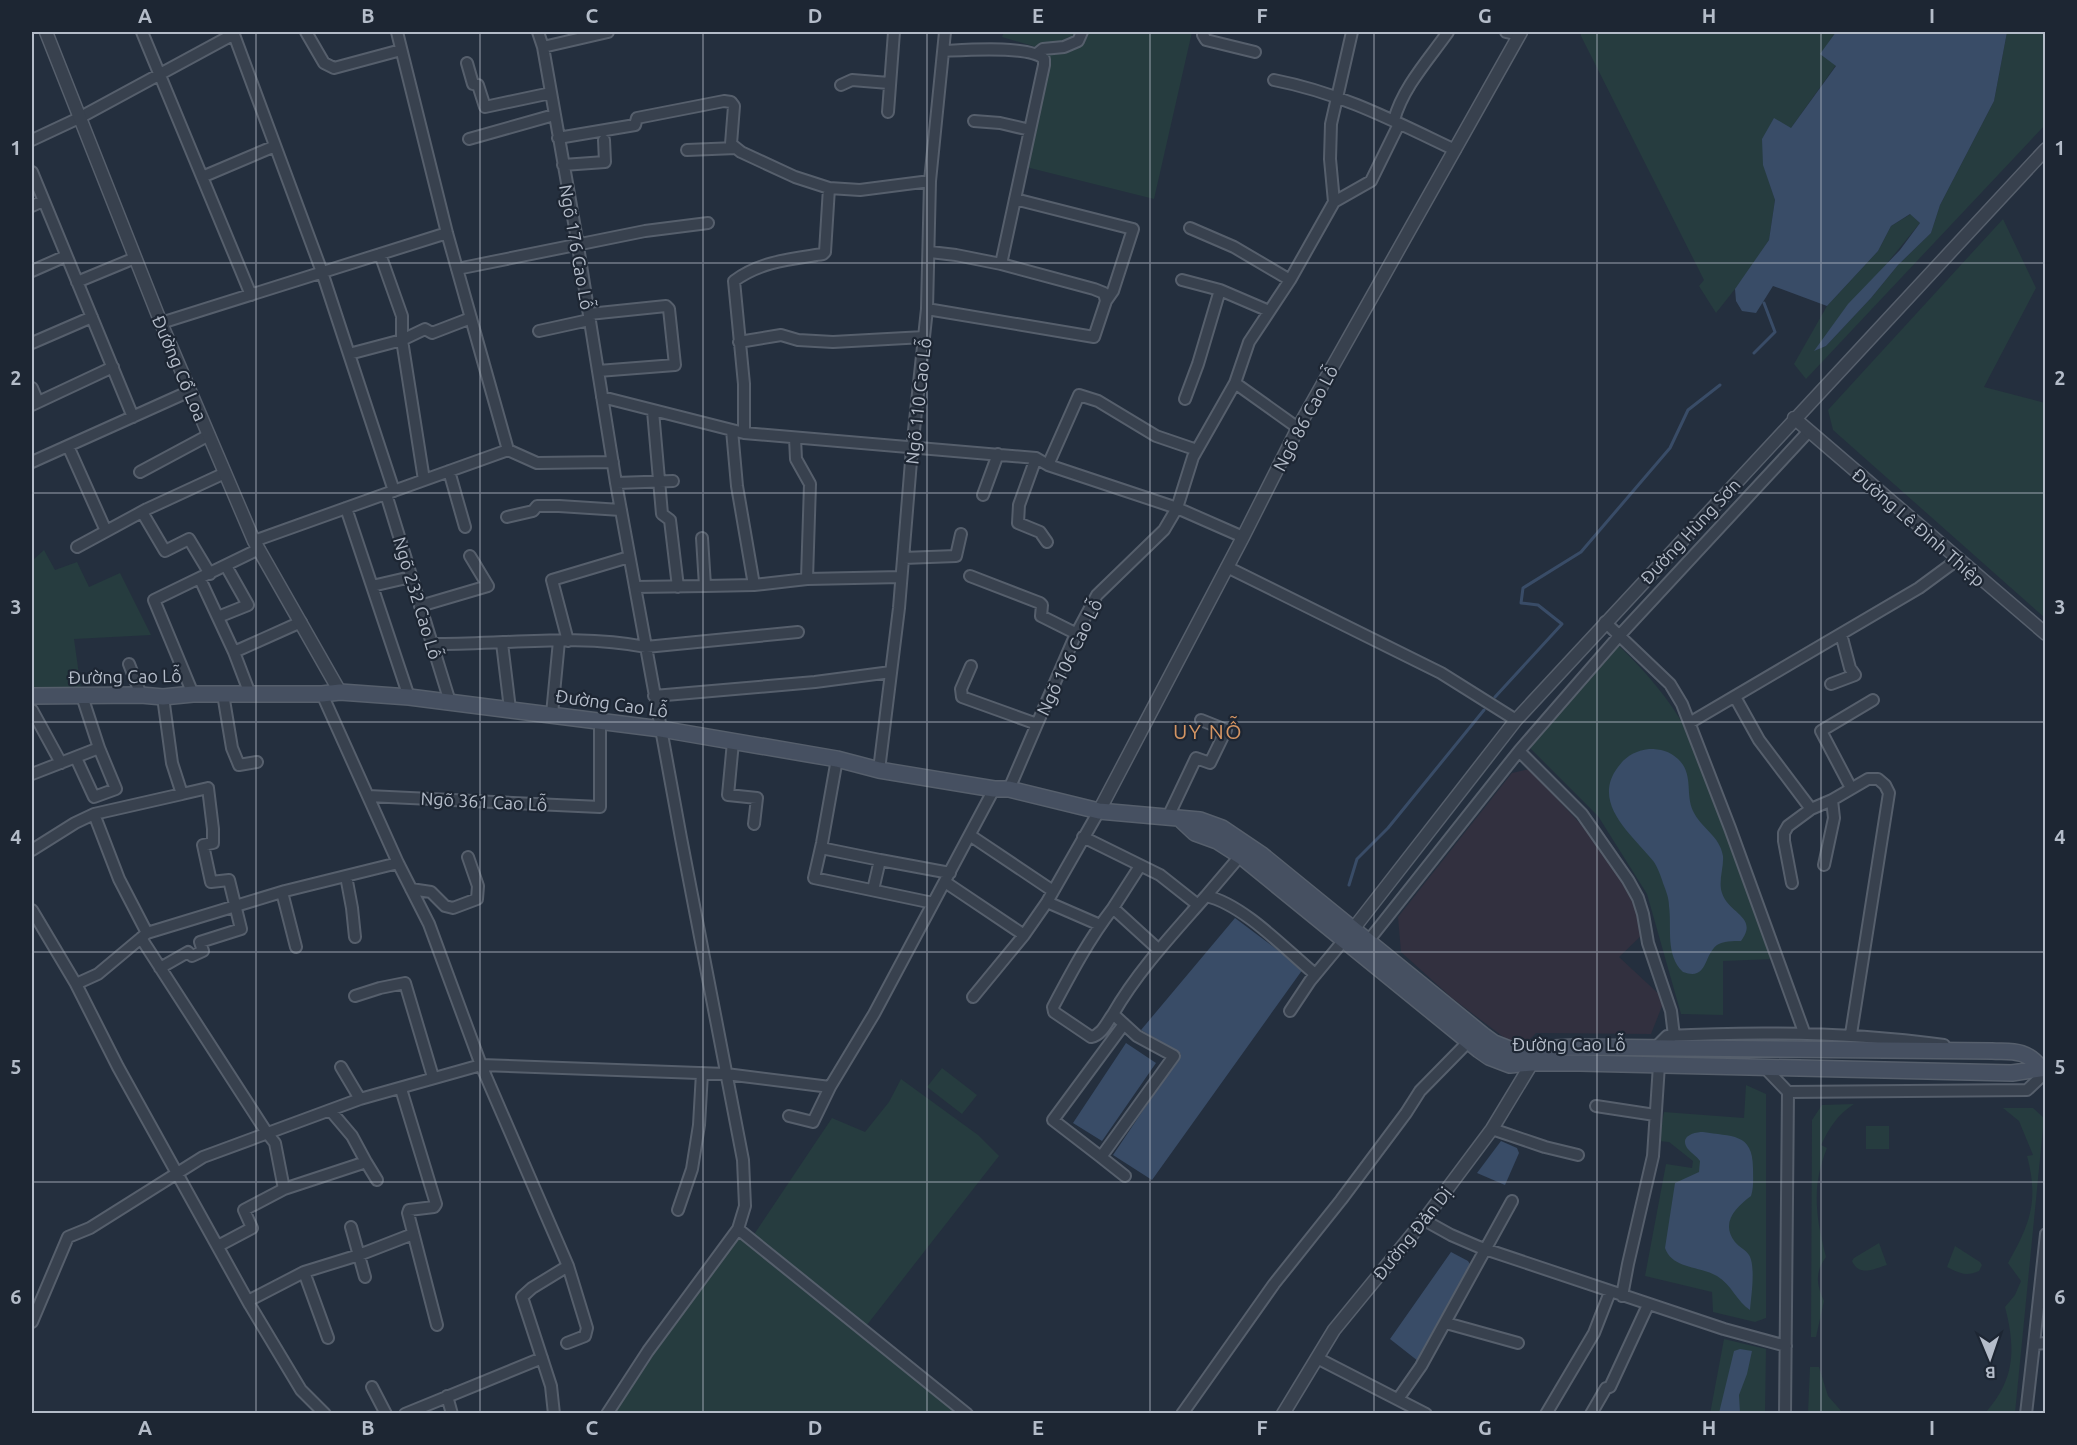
<svg xmlns="http://www.w3.org/2000/svg" width="2077" height="1445" viewBox="0 0 2077 1445" font-family="Ubuntu,sans-serif">
<rect width="100%" height="100%" fill="#242f3e"/>
<path fill="#32303f" d="M1529,769L1591,835L1619,873L1628,890L1644,933L1619,957L1662,997L1664,1001L1651,1034L1536,1033L1528,1041L1510,1042L1452,998L1401,952L1398,917L1512,773Z"/>
<path fill="#263c3f" d="M1004,32H1192L1154,199L1022,166L1043,49L1002,37Z
M1581,32H1836L1821,54L1836,65L1764,166L1775,200L1769,240L1746,275L1716,313L1699,286L1704,280L1581,36Z
M2007,32H2045V125L1806,379L1794,364L1827,306L1878,251L1891,226L1911,214L1920,223L1816,350L1826,346L1871,298L1898,265L1931,233L1940,205L1994,101Z
M2003,219L2036,288L1984,387L2045,403V618L1833,430L1828,410Z
M44,550L55,570L77,562L89,587L120,573L151,635L74,639L82,696H32V561Z
M1618,645C1650,676 1675,705 1694,745L1774,959L1723,961V1015L1681,1014L1647,894L1598,816L1530,748Z
M942,1068L977,1095L962,1114L927,1087Z
M901,1079L978,1135L999,1156L863,1330L966,1413L614,1414L738,1229L751,1239L832,1118L865,1132L889,1102Z
M1746,1085L1766,1094V1318L1755,1322L1713,1312L1712,1292L1645,1276L1666,1164L1692,1168L1693,1161L1669,1142L1659,1141L1664,1112L1744,1118Z
M1854,1104C1837,1115 1830,1127 1821,1145L1827,1148C1811,1187 1816,1218 1826,1257C1815,1272 1816,1284 1824,1301L1816,1337H1811L1812,1120L1822,1105Z
M2003,1108H2033L2044,1118L2015,1413H1985C2015,1380 2016,1349 2005,1307L2015,1295L2021,1281L2008,1263C2030,1224 2039,1201 2027,1156L2033,1155L2019,1121Z
M1866,1126H1889V1149H1866Z
M1879,1243L1887,1265C1874,1269 1859,1277 1852,1261L1854,1258Z
M1955,1246L1980,1262L1982,1265L1979,1271C1966,1277 1959,1273 1947,1267Z
M1724,1339L1766,1349L1765,1413L1710,1414Z
M1810,1367H1819L1828,1396L1843,1413H1808Z"/>
<path fill="#394c67" d="M1836,32H2007L1994,101L1940,205L1931,233L1898,265L1871,298L1826,346L1814,351L1848,304L1900,250L1920,223L1910,214L1891,226L1878,251L1827,306L1773,286L1756,313L1742,311L1736,301L1735,289L1769,240L1775,200L1763,165L1762,139L1774,118L1791,128L1836,66L1820,54Z
M1649,749C1661,749 1669,751 1678,759C1694,774 1685,793 1693,811C1701,828 1720,836 1723,856C1724,868 1718,881 1722,893C1729,914 1759,917 1741,941C1733,941 1723,941 1717,945C1703,956 1708,981 1683,972C1665,955 1672,928 1669,906C1669,898 1666,891 1663,883C1661,877 1658,868 1654,862C1634,836 1590,804 1618,767C1626,756 1635,751 1649,749Z
M1235,918L1303,969L1152,1180L1113,1155L1181,1054L1141,1030Z
M1126,1043L1156,1063L1102,1141L1073,1123Z
M1703,1132C1731,1137 1753,1132 1753,1168C1753,1177 1754,1187 1751,1196C1736,1207 1720,1223 1735,1242C1739,1247 1746,1250 1749,1255C1756,1266 1751,1297 1750,1310C1737,1302 1732,1285 1717,1276C1700,1266 1672,1269 1665,1248L1675,1183L1699,1172L1700,1161C1697,1156 1688,1151 1686,1146C1681,1135 1696,1132 1703,1132Z
M1501,1141L1517,1148L1519,1153L1505,1185L1477,1173Z
M1451,1252L1468,1261L1471,1266L1418,1361L1390,1339Z
M1740,1349L1752,1351L1747,1374L1739,1395L1740,1413H1719L1734,1351Z"/>
<g fill="none" stroke-linecap="round" stroke-linejoin="round">
<path stroke="#394c67" stroke-width="3" d="M1754,353L1775,332L1764,303
M1495,697L1562,624L1538,605L1521,603L1523,588L1581,552L1670,448L1688,410L1720,385
M1349,885L1357,859L1388,828L1484,710"/>
<g stroke="#565f6c" stroke-width="14">
<path id="minor" d="M142,32L251,295
M233,32L322,272L394,491
M306,32L324,63L334,68L401,50
M397,32L447,233L508,450
M538,32L543,47L576,234L616,483L681,838L743,1160L745,1206L738,1229L967,1414
M1204,32L1203,35L1206,40L1255,52
M1506,32L1519,35
M543,47L608,32
M1038,53L1043,49L1064,47L1078,41L1082,32
M467,63L473,84L478,85L485,107L551,93
M1274,80C1341,93 1394,121 1455,150
M841,85L852,80L889,83
M888,112L894,32
M1394,120C1403,87 1429,59 1448,32
M974,121L1000,123L1030,130
M558,138L635,125L637,118L724,101L731,102L734,106L731,144L741,152L795,177L829,188L860,190L930,181
M469,139L554,115
M32,140L79,118L234,34
M687,150L736,148
M563,165L605,162L604,140
M32,172L133,417
M202,177L275,146
M1334,202L1330,159L1331,124L1352,32
M32,206L43,201
M1190,228L1234,247L1290,280
M930,252L956,255L1001,264L1044,65V59C1030,45 965,50 943,51
M1001,264L1094,289L1104,293L1106,301
M457,269L645,231L708,223
M32,271L66,256
M1182,280L1220,290L1269,311
M77,282L135,258
M927,309L1094,337L1106,301L1113,291L1133,229L1015,199
M589,314L666,306L669,309L675,365L598,371
M161,323L447,233
M539,331L589,320
M739,342L781,335L798,340L833,342L924,337
M32,343L92,317
M349,354L402,340V316L380,254
M1235,383L1298,428
M32,388L38,402
M602,397L744,433L1036,458L1048,465L1177,508L1243,537
M1185,399L1198,364L1220,290
M32,405L113,367
M653,411L662,514L670,520L678,587
M732,430L737,486L754,585
M744,433V384L734,281C761,261 792,259 823,254L825,252L829,188
M795,438L796,459L810,484L807,579
M68,446L106,531
M1036,458L1019,505L1018,523L1040,532L1047,542
M32,462L190,391
M1048,465L1079,395L1098,401L1156,436L1197,450
M449,471L465,527
M140,472L209,435
M424,480L402,340L425,329L432,333L471,318
M616,483L673,481
M386,494L450,702
M983,495L998,454
M346,508L409,697
M142,512L165,551L189,539L210,574
M507,517L533,511L537,506H559L621,510
M254,541L508,450L537,463L613,462
M77,547L147,509L225,473
M903,558L956,556L961,534
M1227,567L1441,673L1516,720
M970,576L1040,603L1042,605L1041,616L1077,634
M200,579L234,652
M372,586L411,577
M705,586L754,585L807,579L901,577
M635,587L705,586L702,538
M420,606L488,586L470,556
M218,617L248,605L226,566
M1605,622L1670,684L1682,704L1730,828L1804,1032
M568,641L552,580L629,557
M502,643L510,709
M432,644C503,645 576,633 646,647L798,632
M129,664L141,695
M971,666L961,689L962,697L1037,724
M1831,684L1855,675L1850,668L1841,634
M193,694L154,600L259,549
M223,694L232,748L239,765L257,762
M250,694L234,652L301,622
M322,694L398,863L429,924L481,1065L568,1266L587,1328L585,1336L567,1343
M654,696L815,682L891,672
M1735,697L1759,740L1811,809
M32,710L61,763
M552,714L559,641
M1691,722L1919,588L1957,560
M733,742L728,795L757,798L754,824
M1519,751L1582,814L1628,880L1638,898L1643,914L1648,943L1671,1011L1674,1036
M76,758L94,797L116,789L99,748
M837,759L822,843L814,878L933,903
M879,770L899,608L912,449L927,309L930,181L945,32
M32,774L99,748L82,696
M1851,788L1821,731L1873,700
M1009,789L1075,636L1097,595L1164,530L1177,508L1193,457L1235,383L1249,342L1290,280L1334,202L1371,181L1399,124
M368,796L600,807V721
M94,814L119,879L147,933
M1168,817L1196,758L1210,763L1226,730L1201,720
M971,836L1053,891
M1083,837L1160,875L1198,905
M821,848L880,860L873,890
M32,850L75,823L94,814L182,794L172,763L163,697
M880,860L950,873
M1824,865L1834,818L1832,800
M346,876L352,908L355,937
M945,882L1024,935
M1792,883L1784,841V833L1788,826L1811,809L1832,800L1868,779H1878L1885,785L1889,793L1851,1034
M411,889L431,892L445,906L453,908L477,899L478,886L468,857
M282,892L296,947
M1206,896L1240,856
M1047,902L1100,925
M1113,908L1140,866
M32,910L76,984L98,974L147,933L285,891L398,863
M141,938L267,1133L275,1143L284,1189L366,1162L352,1136L330,1110
M1369,940L1519,751L1619,636L1809,431
M160,968L188,952L192,956L203,951L200,942L241,929L229,880L211,882L203,845L213,843V829L208,788L182,794
M76,984L118,1067L250,1305L301,1390L325,1414
M355,996L380,988L405,983L433,1077
M973,997L1024,935L1047,902L1099,811
M1290,1011L1310,981L1344,940
M1113,1014C1107,1022 1102,1035 1091,1037L1054,1012L1053,1007C1071,973 1089,939 1113,908L1159,950
M1654,1049L1667,1036C1761,1031 1850,1032 1944,1045
M341,1067L360,1099
M1765,1068L1788,1092L2027,1090L2046,1072
M401,1089L436,1204L434,1207L409,1210L408,1213L437,1325
M1596,1106L1655,1115
M789,1116L813,1122L830,1087
M1492,1129L1545,1147L1578,1155
M1101,1157L1053,1120L1124,1024
M366,1162L377,1180
M1125,1176L1101,1157L1174,1056L1137,1036L1113,1014C1136,974 1168,939 1198,905L1206,896C1243,904 1286,950 1315,974
M678,1210L692,1169L699,1125L702,1073
M1424,1220L1451,1235L1479,1247L1724,1329L1786,1346
M351,1227L365,1277
M2046,1234L2034,1344L2046,1343
M218,1246L252,1228L244,1210L284,1189
M304,1272L359,1255L413,1234
M1622,1296L1628,1264L1653,1156L1659,1065
M248,1301L304,1272L328,1338
M32,1322L68,1237L90,1228L203,1157L360,1099L481,1065L726,1074L830,1087L874,1014L994,789
M1446,1323L1518,1343
M1317,1358L1426,1414
M372,1387L386,1414
M447,1396L452,1414
M1398,1399L1421,1366L1512,1201
M405,1414L542,1358
M554,1414L551,1386L522,1297L532,1288L568,1266
M607,1414L648,1351L738,1229
M1182,1414L1274,1284L1341,1200L1406,1113L1420,1091L1469,1041
M1546,1414L1594,1333L1610,1292
M1591,1414L1606,1388L1610,1387L1648,1305
M1785,1414L1788,1092
M2026,1414L2034,1344"/>
</g>
<g stroke="#565f6c" stroke-width="15">
<path id="tertiary" d="M46,32L161,323L254,541L340,692
M1794,418L2046,634
M1099,811L1243,537L1298,428L1521,32
M1354,928L1516,720L2046,149
M1283,1414L1334,1330L1424,1220L1492,1129L1532,1063L1533,1057"/>
</g>
<g stroke="#565f6c" stroke-width="18">
<path id="secondary" d="M32,696L141,695L163,697L193,694H322L340,692L409,697L661,729L837,759L879,770L994,789H1009L1099,811L1200,820L1222,828L1262,855L1483,1035L1494,1043L1512,1050L1574,1047L1992,1051C2013,1052 2025,1049 2040,1067
M1180,819L1195,833L1217,841L1242,857L1479,1050L1489,1057L1510,1065L1532,1063H1580L2012,1073L2046,1068"/>
</g>
<use href="#minor" stroke="#38414e" stroke-width="10"/>
<use href="#tertiary" stroke="#38414e" stroke-width="12"/>
<use href="#secondary" stroke="#465061" stroke-width="15"/>
</g>
<path fill="none" stroke="#b4bcc9" stroke-width="1.5" stroke-opacity="0.55" d="M256,32V1414M480,32V1414M703,32V1414M927,32V1414M1150,32V1414M1374,32V1414M1597,32V1414M1821,32V1414M32,263H2046M32,493H2046M32,722H2046M32,952H2046M32,1182H2046"/>
<g text-anchor="middle" dominant-baseline="central" stroke-width="4.5" stroke-linejoin="round" paint-order="stroke">
<g font-size="18" fill="#b4bcc9" stroke="#1d2633">
<text transform="translate(577 247) rotate(80)">Ngõ 176 Cao Lỗ</text>
<text transform="translate(180 368) rotate(67)">Đường Cổ Loa</text>
<text transform="translate(918 401) rotate(-84)">Ngõ 110 Cao Lỗ</text>
<text transform="translate(1305 418) rotate(-62)">Ngõ 86 Cao Lỗ</text>
<text transform="translate(1919 527) rotate(41)">Đường Lê Đình Thiệp</text>
<text transform="translate(1690 531) rotate(-47)">Đường Hùng Sơn</text>
<text transform="translate(418 598) rotate(73)">Ngõ 232 Cao Lỗ</text>
<text transform="translate(1069 657) rotate(-64)">Ngõ 106 Cao Lỗ</text>
<text transform="translate(125 676) rotate(-1)">Đường Cao Lỗ</text>
<text transform="translate(612 703) rotate(8)">Đường Cao Lỗ</text>
<text transform="translate(484 801) rotate(3)">Ngõ 361 Cao Lỗ</text>
<text x="1569" y="1044">Đường Cao Lỗ</text>
<text transform="translate(1412 1233) rotate(-51)">Đường Đản Dị</text>
</g>
<g font-size="21" letter-spacing="1.5" fill="#d59563" stroke="#1d2633">
<text x="1208" y="731">UY NỖ</text>
</g>
</g>
<rect width="2077" height="1445" fill="none" stroke="#1d2633" stroke-width="66"/>
<g transform="translate(1990 1358) rotate(178)" stroke="#1d2633" stroke-width="4.5" paint-order="stroke">
<path d="M0-4.5L10 22L0 15L-10 22Z" fill="#b4bcc9"/>
<text y="-9" font-size="16" font-weight="bold" text-anchor="middle" fill="#b4bcc9">B</text>
</g>
<rect x="33" y="33" width="2011" height="1379" fill="none" stroke="#b4bcc9" stroke-width="2"/>
<g font-size="20" text-anchor="middle" font-weight="bold" fill="#b4bcc9">
<text x="145" y="23">A</text>
<text x="368" y="23">B</text>
<text x="592" y="23">C</text>
<text x="815" y="23">D</text>
<text x="1038" y="23">E</text>
<text x="1262" y="23">F</text>
<text x="1485" y="23">G</text>
<text x="1709" y="23">H</text>
<text x="1932" y="23">I</text>
<text x="16" y="155">1</text>
<text x="2060" y="155">1</text>
<text x="16" y="385">2</text>
<text x="2060" y="385">2</text>
<text x="16" y="614">3</text>
<text x="2060" y="614">3</text>
<text x="16" y="844">4</text>
<text x="2060" y="844">4</text>
<text x="16" y="1074">5</text>
<text x="2060" y="1074">5</text>
<text x="16" y="1304">6</text>
<text x="2060" y="1304">6</text>
<text x="145" y="1435">A</text>
<text x="368" y="1435">B</text>
<text x="592" y="1435">C</text>
<text x="815" y="1435">D</text>
<text x="1038" y="1435">E</text>
<text x="1262" y="1435">F</text>
<text x="1485" y="1435">G</text>
<text x="1709" y="1435">H</text>
<text x="1932" y="1435">I</text>
</g>
</svg>
